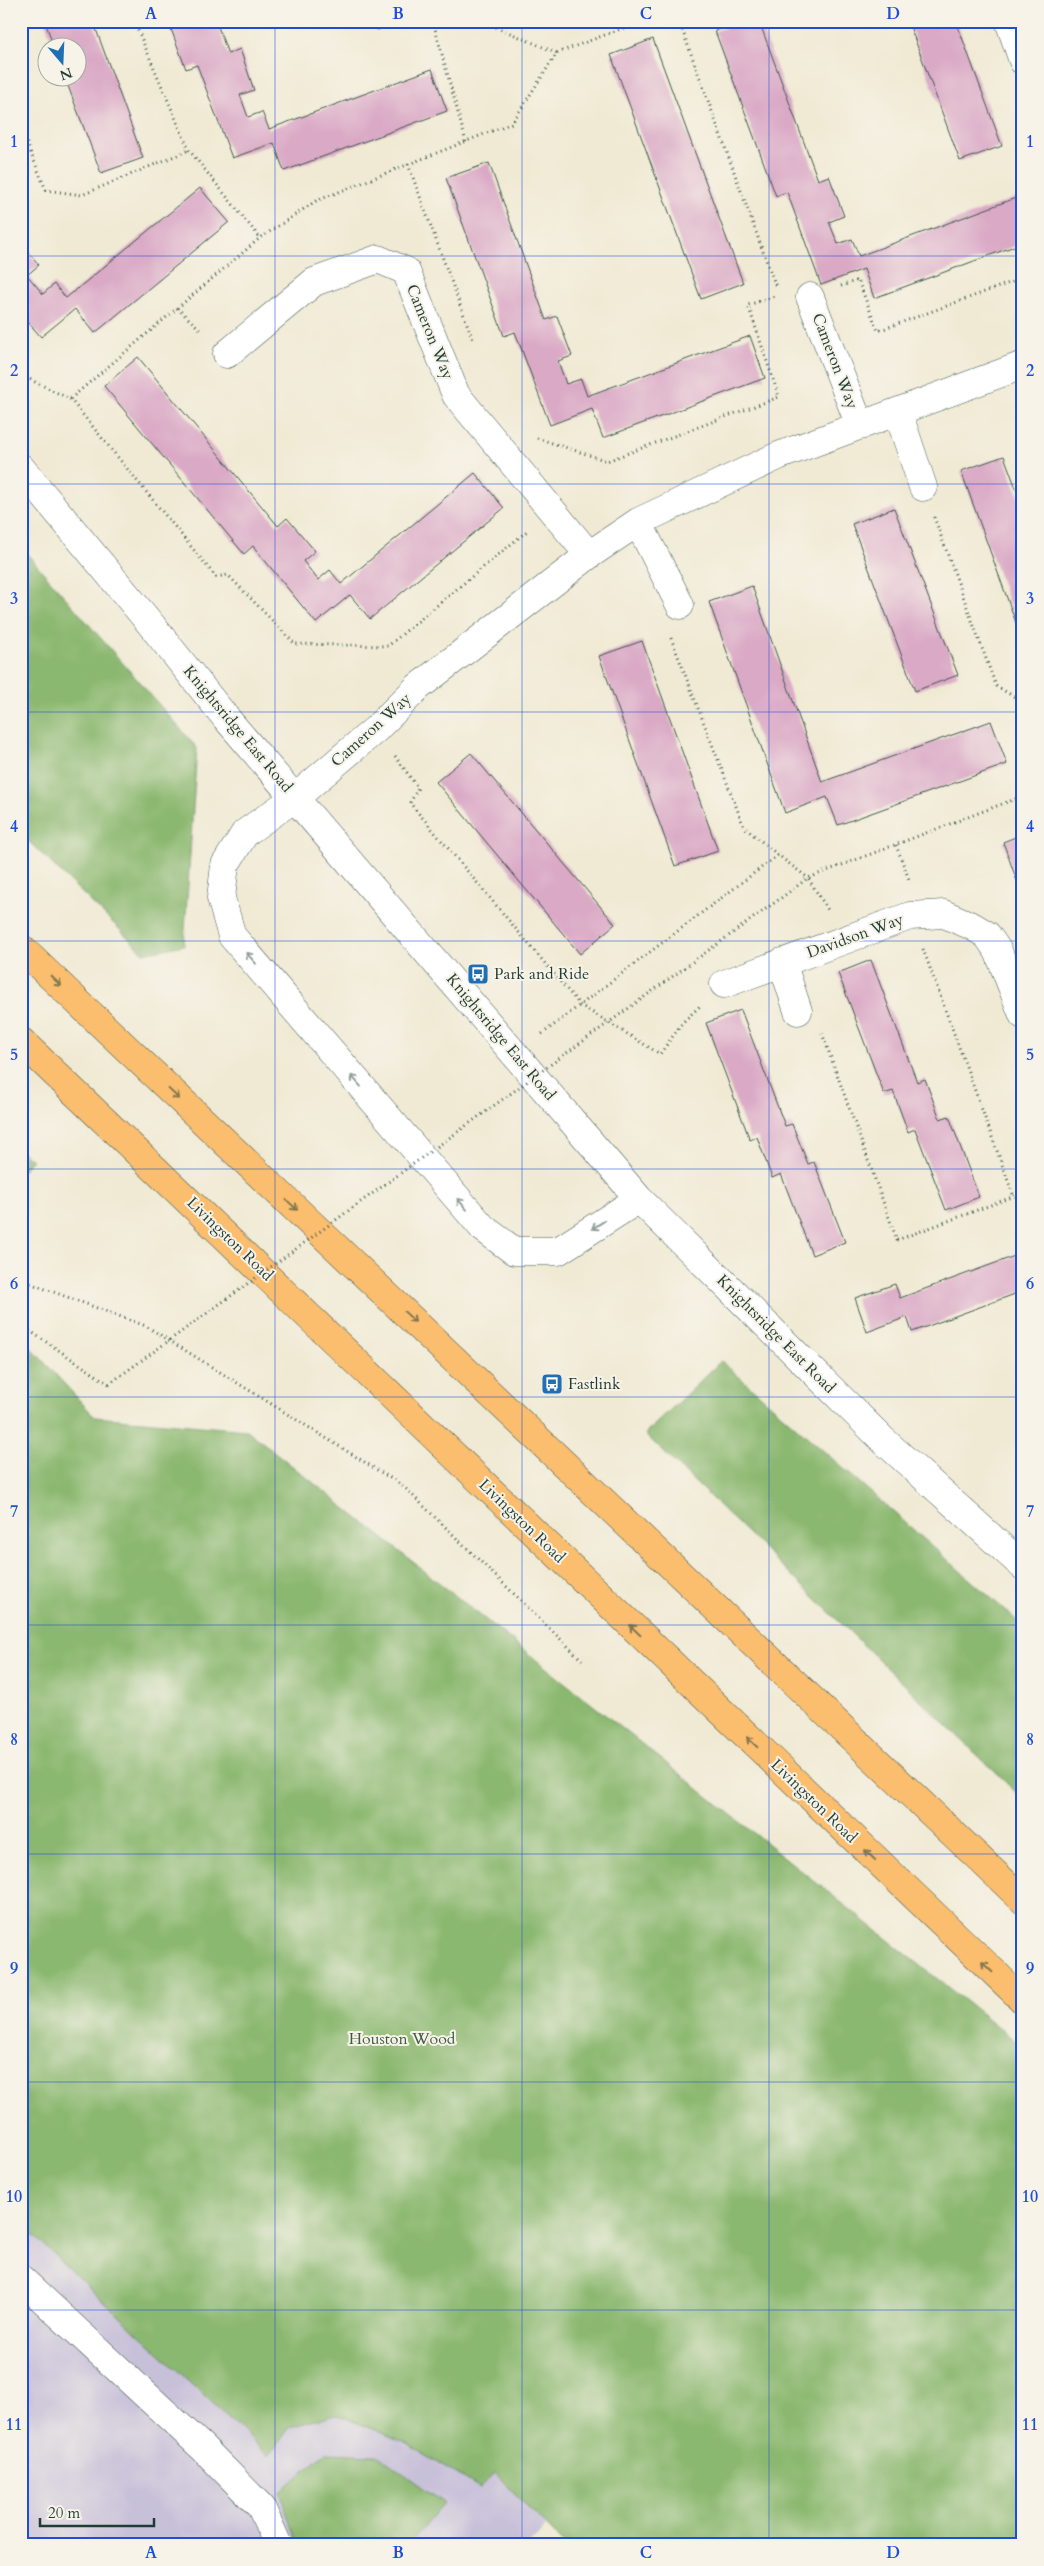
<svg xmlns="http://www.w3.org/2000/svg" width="1044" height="2566" viewBox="0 0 1044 2566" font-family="Cardo,serif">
<rect width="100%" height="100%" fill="#f7f3e8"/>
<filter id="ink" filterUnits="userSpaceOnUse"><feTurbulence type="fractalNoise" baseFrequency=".02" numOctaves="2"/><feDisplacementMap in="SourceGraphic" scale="10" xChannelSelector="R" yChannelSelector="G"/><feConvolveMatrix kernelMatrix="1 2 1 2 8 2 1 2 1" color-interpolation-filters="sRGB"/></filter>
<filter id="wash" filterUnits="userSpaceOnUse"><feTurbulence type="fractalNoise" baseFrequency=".0096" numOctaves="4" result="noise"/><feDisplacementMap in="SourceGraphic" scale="20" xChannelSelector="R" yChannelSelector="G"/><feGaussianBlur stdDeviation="1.12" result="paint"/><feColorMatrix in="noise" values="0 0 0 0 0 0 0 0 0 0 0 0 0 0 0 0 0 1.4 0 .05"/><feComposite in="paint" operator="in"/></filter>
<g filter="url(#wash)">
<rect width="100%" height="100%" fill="#f0ead4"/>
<path fill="#c7c0d9" d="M21,1769L648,2418L529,2545H21Z"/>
<path fill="#8bb870" stroke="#557a52" d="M21,547L197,748L184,945L144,953L21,834Z
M21,1151L32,1160L21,1172Z
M21,1337L95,1417L247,1430L1023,2047V2545H565L495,2473L480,2488L400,2440L336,2414L290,2427L269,2456L21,2224Z
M721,1361L1023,1626V1799L645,1434Z
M325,2453L378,2455L444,2503L408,2545H297L280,2492Z"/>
<g id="blocks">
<path fill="#daa9c6" d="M45,21H93L143,158L101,173L65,78H78V48H54Z
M168,21H216L228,54L240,49L254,90L240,95L248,117L262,112L269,129L432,69L447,111L284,171L274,143L232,158L197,65L186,69Z
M373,21H400L377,30Z
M743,21H759L818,180L829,176L844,216L829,222L838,244L852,239L859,256L1021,196L1023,243L874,298L864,269L821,285L787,192L776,196L715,31Z
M908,21H956L1002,146L960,161Z
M653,39L743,283L701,299L611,55Z
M489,163L546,320L557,316L572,356L558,361L566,384L581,379L587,396L750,336L765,378L603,438L592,409L550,425L515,332L504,336L446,178Z
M200,188L229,222L95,333L75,309L41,337L21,314V243L39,265L27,275L43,294L54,284L66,298Z
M138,357L278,526L287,518L315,551L303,561L318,580L330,570L341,584L475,473L504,508L370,619L350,595L316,623L253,546L244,554L104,386Z
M1004,456L1023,507V642L961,471Z
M894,508L958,675L915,691L852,524Z
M752,586L822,782L991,721L1007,764L838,825L827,797L785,813L709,602Z
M642,641L718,851L675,866L599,656Z
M471,753L615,924L580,954L436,782Z
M1023,834V879L1017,881L1003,842Z
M871,960L917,1082L925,1079L940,1119L949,1116L979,1197L946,1210L915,1129L908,1132L893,1091L884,1094L838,973Z
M741,1010L785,1126L792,1124L808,1164L814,1162L845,1242L812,1255L781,1174L772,1178L757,1137L750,1140L706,1023Z
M1023,1253V1291L912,1332L907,1317L867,1332L855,1298L895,1284L900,1298Z"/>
</g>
</g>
<g filter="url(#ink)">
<use href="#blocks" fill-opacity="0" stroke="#3e574c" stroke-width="1"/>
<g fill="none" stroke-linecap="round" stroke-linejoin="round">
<g stroke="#3e574c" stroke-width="29">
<path id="minor" d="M1009,21L1023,61
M810,297L860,426
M227,354L314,282L378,259L406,271L456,395L589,555
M898,412L923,487
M21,468L149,622L226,718L639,1199L883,1440L1023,1566
M638,522L680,605
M782,962L798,1011
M724,984L910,916L944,914L972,926L987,935L998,951L1023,1015
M639,1199L558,1251H514L483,1228L232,936L221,898L225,865L245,833L296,797L376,729L418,687L589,555L638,522L778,456L1023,365
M21,2279L203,2448L261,2507L278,2545"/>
</g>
<g stroke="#3e574c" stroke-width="29">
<path id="major" d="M21,948L1023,1900
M21,1041L1023,2000"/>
</g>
<path stroke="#3e574c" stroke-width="3" stroke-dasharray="1 4" stroke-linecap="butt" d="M134,21L189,150L260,238
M443,21L434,25L466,142
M482,21L557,53
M679,21L776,287
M21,129L46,190L82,195L189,150
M408,164L473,340
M841,286L858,280L878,331L1023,278
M177,308L202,331
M21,375L70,399L260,238L316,201L512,123L557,53L642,21
M70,399L216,577L228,575L295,644L388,646L527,531
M537,438L607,461L779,397L748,305L776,296
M934,517L996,686L1023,702
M671,638L744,827L778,855
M395,756L418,788L410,803L580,1005L660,1054L683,1022L700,1006
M896,845L910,882
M781,898L808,878L1023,796
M923,949L1014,1197
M822,1033L897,1240L1023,1193
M542,1034L778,855L808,878L828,910
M21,1280L146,1326L403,1486L582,1660
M21,1325L109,1384"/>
<use href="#minor" stroke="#fff" stroke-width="28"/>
<use href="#major" stroke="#fbbd6e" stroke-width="28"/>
<path stroke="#3e574c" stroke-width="3" stroke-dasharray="1 4" stroke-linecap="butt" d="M109,1384L781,898"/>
</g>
<defs><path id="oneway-shaft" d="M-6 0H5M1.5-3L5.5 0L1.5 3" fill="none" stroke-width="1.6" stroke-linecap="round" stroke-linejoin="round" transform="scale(1.25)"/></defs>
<g stroke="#8f9e9a">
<use href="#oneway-shaft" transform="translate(251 958) rotate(-131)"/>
<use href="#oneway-shaft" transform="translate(356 1081) rotate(-131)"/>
<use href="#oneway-shaft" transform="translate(462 1204) rotate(-131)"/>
<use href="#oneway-shaft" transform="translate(598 1225) rotate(147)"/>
</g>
<g stroke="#82774e">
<use href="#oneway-shaft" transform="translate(56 981) rotate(44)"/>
<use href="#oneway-shaft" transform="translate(174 1094) rotate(43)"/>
<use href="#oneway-shaft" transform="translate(292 1205) rotate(43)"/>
<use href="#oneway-shaft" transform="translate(410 1317) rotate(43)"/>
<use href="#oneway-shaft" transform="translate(635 1630) rotate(-136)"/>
<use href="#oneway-shaft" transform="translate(752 1742) rotate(-136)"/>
<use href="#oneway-shaft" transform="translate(870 1855) rotate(-136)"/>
<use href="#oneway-shaft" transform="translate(987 1967) rotate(-136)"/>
</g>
</g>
<path fill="none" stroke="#1d4ed8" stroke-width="1" stroke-opacity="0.55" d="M275,21V2545M522,21V2545M769,21V2545M21,256H1023M21,484H1023M21,712H1023M21,941H1023M21,1169H1023M21,1397H1023M21,1625H1023M21,1854H1023M21,2082H1023M21,2310H1023"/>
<defs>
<g id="bus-square" transform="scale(1.125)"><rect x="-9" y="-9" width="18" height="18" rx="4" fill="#1f6fb2" stroke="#f7f3e8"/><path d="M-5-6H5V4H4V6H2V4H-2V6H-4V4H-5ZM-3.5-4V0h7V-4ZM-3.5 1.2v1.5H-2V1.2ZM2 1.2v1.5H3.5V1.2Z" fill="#fff"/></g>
</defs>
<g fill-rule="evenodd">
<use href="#bus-square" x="478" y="974"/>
<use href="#bus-square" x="552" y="1384"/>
</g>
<g text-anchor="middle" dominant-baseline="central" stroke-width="4" stroke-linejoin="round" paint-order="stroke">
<g font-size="16" fill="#1f3d34" stroke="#f7f3e8">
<text transform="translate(430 332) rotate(68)">Cameron Way</text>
<text transform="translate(835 361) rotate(69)">Cameron Way</text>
<text transform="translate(238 729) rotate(50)">Knightsridge East Road</text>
<text transform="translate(371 730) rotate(-42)">Cameron Way</text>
<text transform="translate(855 936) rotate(-20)">Davidson Way</text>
<text transform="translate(501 1037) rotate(50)">Knightsridge East Road</text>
<text transform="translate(230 1239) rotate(44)">Livingston Road</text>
<text transform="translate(776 1334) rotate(45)">Knightsridge East Road</text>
<text transform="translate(522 1521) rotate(44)">Livingston Road</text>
<text transform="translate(814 1801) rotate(44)">Livingston Road</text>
</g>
<g font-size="16" fill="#1f3d34" stroke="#f7f3e8" text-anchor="start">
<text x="494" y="974">Park and Ride</text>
<text x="568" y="1384">Fastlink</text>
</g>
<g font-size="16" fill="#3c5c44" stroke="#f7f3e8">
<text x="402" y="2039">Houston Wood</text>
</g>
</g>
<rect width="1044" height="2566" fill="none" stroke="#f7f3e8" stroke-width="55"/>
<g transform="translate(62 62) rotate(161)"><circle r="24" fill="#f7f3e8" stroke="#a1aaa0"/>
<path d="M0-4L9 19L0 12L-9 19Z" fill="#1f6fb2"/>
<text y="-8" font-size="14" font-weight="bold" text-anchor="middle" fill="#1f3d34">N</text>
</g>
<path d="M40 2518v8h114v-8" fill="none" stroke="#1f3d34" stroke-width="2.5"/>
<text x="48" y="2518" font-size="15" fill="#1f3d34" stroke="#f7f3e8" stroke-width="4" paint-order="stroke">20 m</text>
<rect x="28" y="28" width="988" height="2510" fill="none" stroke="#1d4ed8" stroke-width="2"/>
<g font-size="16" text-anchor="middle" font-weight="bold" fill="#1d4ed8">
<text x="151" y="19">A</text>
<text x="398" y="19">B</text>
<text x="646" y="19">C</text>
<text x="893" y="19">D</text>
<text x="14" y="147">1</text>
<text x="1030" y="147">1</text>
<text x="14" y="376">2</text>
<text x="1030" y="376">2</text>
<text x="14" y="604">3</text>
<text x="1030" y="604">3</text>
<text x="14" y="832">4</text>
<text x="1030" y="832">4</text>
<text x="14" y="1060">5</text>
<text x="1030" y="1060">5</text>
<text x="14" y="1289">6</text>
<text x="1030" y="1289">6</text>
<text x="14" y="1517">7</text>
<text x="1030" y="1517">7</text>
<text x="14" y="1745">8</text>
<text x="1030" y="1745">8</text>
<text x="14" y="1974">9</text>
<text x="1030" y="1974">9</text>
<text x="14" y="2202">10</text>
<text x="1030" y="2202">10</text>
<text x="14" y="2430">11</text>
<text x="1030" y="2430">11</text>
<text x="151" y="2558">A</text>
<text x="398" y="2558">B</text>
<text x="646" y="2558">C</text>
<text x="893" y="2558">D</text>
</g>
</svg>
